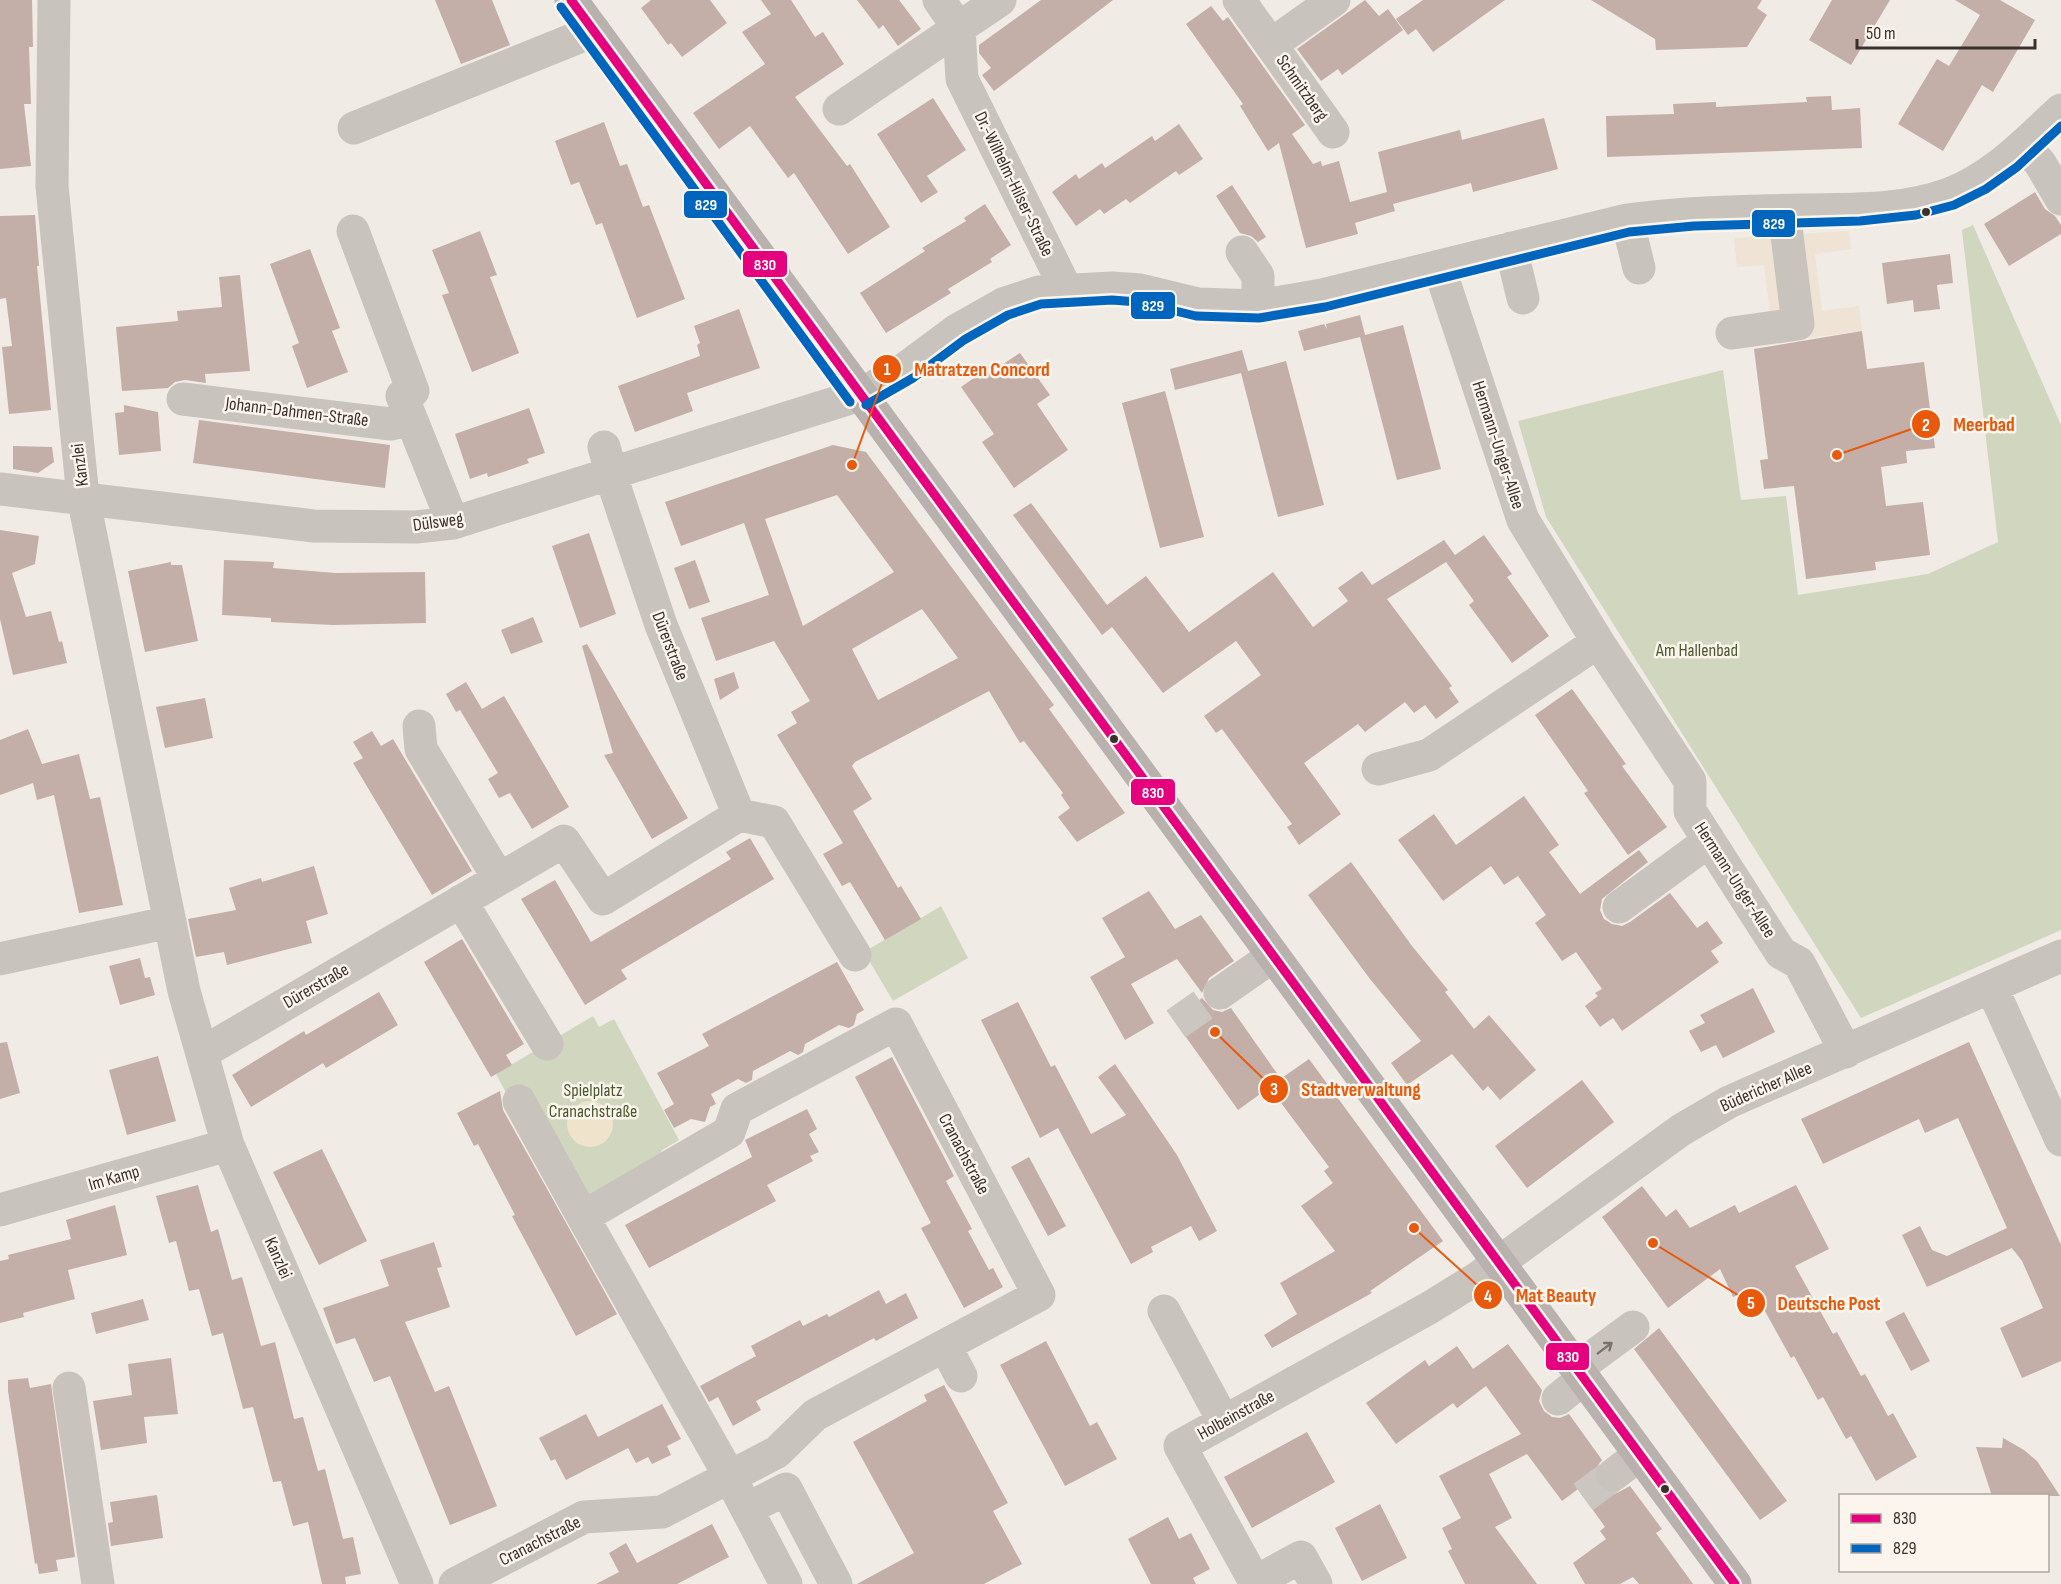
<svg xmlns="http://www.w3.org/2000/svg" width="2061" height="1584" viewBox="0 0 2061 1584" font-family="'Sofia Sans Condensed',sans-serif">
<rect width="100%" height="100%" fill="#f0ebe5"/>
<path fill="#d1d6bf" d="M1973,225L2061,425V930L1861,1018L1546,517L1518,421L1723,370L1741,500L1786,496L1798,595L1928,574L1998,542L1962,230Z
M941,906L968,958L893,1001L864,952Z
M593,1016L599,1027L614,1019L679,1140L661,1151L666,1160L588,1211L511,1102L496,1074Z"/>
<path fill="#efe3cc" d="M567 1124a23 23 0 1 1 46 0a23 23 0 1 1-46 0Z"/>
<path fill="#eee3d5" d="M1849,231L1851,249L1815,254L1822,311L1859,306L1862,331L1746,346L1770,313L1764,265L1737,267L1734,238Z"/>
<path fill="#c3afa7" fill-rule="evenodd" d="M0,0H32L33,47H29L31,104H24L31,166L0,169Z
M435,0H492L510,45L461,64Z
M651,0H710L727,23L682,57L671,43L668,45L641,8Z
M761,0H791L815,37L823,32L844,64L795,97L847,166L850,164L890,227L848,254L794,173L788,178L750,126L719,149L693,113L765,64L742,32L771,14Z
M857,0H899L921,29L898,46L883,25L879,29Z
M1041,0H1113L994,91L982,75L991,68L979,53V45Z
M1365,0L1379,16L1388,9L1403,30L1342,75L1338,69L1321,81L1297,49Z
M1423,0H1505L1433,52L1416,29L1408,35L1396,19Z
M1591,0H1762L1757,8L1767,15L1747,47L1656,50L1655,39Z
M1832,0H1890L1851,65L1809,40Z
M1955,0H2000L2035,20L1993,92L1982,85L1943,151L1898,124L1937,59L1949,66L1980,15Z
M1211,6L1223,21L1228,17L1305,125L1292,134L1313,164L1321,161L1322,166L1339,161L1350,202L1387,192L1378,152L1460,130L1462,140L1544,118L1558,169L1473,192L1471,183L1393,204L1395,211L1355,223L1358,234L1306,248L1279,143L1268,151L1240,106L1243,104L1186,24Z
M1831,96L1832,110L1860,108L1862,148L1607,157L1606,116L1674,114L1673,104L1716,102V107L1807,102L1806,97Z
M933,98L966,150L927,176L938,192L921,203L877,134Z
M604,122L620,166L627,164L643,207L649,205L685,299L637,318L602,223L596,225L579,182L571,185L555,141Z
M1179,124L1203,159L1179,175L1176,171L1130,203L1126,199L1104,214L1100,209L1076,226L1052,192L1076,174L1079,179L1102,163L1105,168L1152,136L1155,141Z
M1232,185L1266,237L1258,242L1251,236L1240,233L1216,196Z
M2035,192L2045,209L2055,216L2061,225V234L2009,266L1984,224Z
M985,204L1011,245L990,259L992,262L948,289L951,293L886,333L860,293L925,251L922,248L966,221L964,218Z
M35,215L39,266H37L51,410L9,414L2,347L12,346L6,298L0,299V216Z
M480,231L497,275L490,277L519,353L472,372L442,295L449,293L432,250Z
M310,249L340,328L332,331L348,372L307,388L292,346L299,343L270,264Z
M1950,254L1953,283L1937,285L1940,309L1914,312L1913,300L1887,304L1882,263Z
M240,275L250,371L205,374L206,383L185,380L175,382L168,388L122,391L116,327L178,321L177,311L222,307L219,277Z
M739,309L760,368L687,393L693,411L635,432L618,386L700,356L697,345L700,343L694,326Z
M1360,315L1365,335L1403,325L1441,469L1397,480L1360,337L1304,351L1298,331L1324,324L1327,329L1326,324Z
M1862,331L1867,369L1924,362L1935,448L1906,451L1907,463L1881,467L1886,506L1923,502L1930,555L1875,562L1876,570L1806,579L1794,486L1764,489L1760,460L1768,459L1754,349Z
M1242,350L1248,371L1286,361L1324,505L1278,517L1241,373L1175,390L1170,369Z
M1020,353L1050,395L1037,404L1068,450L1014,488L982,442L994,434L961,387L997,362L1000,366Z
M1165,391L1204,537L1160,548L1122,403Z
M124,405L158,412L161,451L119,455L115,413L124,412Z
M529,408L545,453L527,459L529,463L509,470L488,477L487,473L470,479L455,434Z
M199,420L390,445L385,488L193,463Z
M833,445L866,452L1054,705L1049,709L1125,813L1077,842L1058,817L1070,808L1061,795L1063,793L1024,741L1020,743L989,691L855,762L852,766L872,799L853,811L898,888L901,886L921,919L885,940L850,882L842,886L823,854L843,843L777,735L797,723L791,712L810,701L774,641L716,661L701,618L769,595L744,523L681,546L665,502ZM837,495L894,572L803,626L765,519ZM922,609L958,658L878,700L852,649Z
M13,446L52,447L54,462L38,473L13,469Z
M1031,503L1107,605L1146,576L1189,632L1273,572L1313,627L1348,601L1338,588L1362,571L1372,585L1444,540L1455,555L1484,535L1512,574L1507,577L1549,636L1512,663L1469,605L1474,601L1446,562L1387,599L1452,686L1449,688L1459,702L1436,719L1425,705L1414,713L1405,702L1365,732L1358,724L1304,763L1341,814L1299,845L1287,827L1292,824L1222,729L1216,733L1204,716L1261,675L1236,641L1163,693L1112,627L1102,635L1013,515Z
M0,530L39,536L35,564L12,573L26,617L51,611L59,642L62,641L67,663L13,675L0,619Z
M589,533L616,614L580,628L552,546Z
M224,560L274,562L273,568L336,573L425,572L426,623L333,625L271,622V618L222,615Z
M695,560L710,602L689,609L674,568Z
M171,562V565H182L198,641L145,652L128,571Z
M533,617L543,642L511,654L501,630Z
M587,644L688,818L652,839L604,755L613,753L582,646Z
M734,672L739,688L720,700L714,679Z
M466,682L482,709L504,696L569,807L532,829L510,793L499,798L488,779L498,773L460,710L456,712L446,694Z
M1572,689L1626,764L1622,766L1667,827L1628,855L1584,793L1588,791L1535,715Z
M205,698L213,738L165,748L156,707Z
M28,729L42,764L79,754L90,799L100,797L123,905L79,913L54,795L37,800L33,783L0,795V740Z
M372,731L381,746L393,739L472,871L432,895L353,763L363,758L353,742Z
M1524,796L1559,845L1549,852L1580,894L1639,850L1648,862L1602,899L1600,910L1604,919L1612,924L1622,926L1630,922L1670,893L1697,928L1707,921L1723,943L1711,951L1719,962L1622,1031L1613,1018L1600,1027L1585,1006L1598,996L1595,993L1602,989L1576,952L1562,961L1535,923L1546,915L1518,876L1504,885L1491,866L1443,901L1398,840L1434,814L1456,845Z
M750,838L774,879L621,970L627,979L585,1005L521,899L555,880L591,942L731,859L726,852Z
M1351,862L1412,946L1448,990L1445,992L1474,1029L1489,1015L1536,1070L1500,1100L1488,1086L1483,1091L1452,1054L1407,1085L1391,1063L1421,1041L1370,979L1308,895Z
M314,866L328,914L306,921L312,943L227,965L224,952L196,957L188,919L236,910L229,888L261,878L262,882Z
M1149,891L1175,929L1201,915L1234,961L1209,978L1202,993L1177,959L1131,984L1154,1023L1125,1040L1090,977L1125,957L1102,918Z
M462,939L524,1044L506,1055L512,1065L491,1077L424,962Z
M140,958L145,978L150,977L155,995L120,1005L109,966Z
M837,962L864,1010L857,1014L854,1025L849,1028L839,1025L805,1044L803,1052L798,1055L790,1051L753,1071L752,1080L746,1083L738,1079L711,1094L716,1104L710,1107L705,1122L691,1119L674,1128L664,1110L674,1104L657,1073L709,1046L702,1034Z
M1753,988L1775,1032L1723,1058L1716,1045L1701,1052L1689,1031L1705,1023L1700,1015Z
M379,992L398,1025L326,1068L323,1063L251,1107L232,1075L304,1031L306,1035Z
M1202,998L1213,1010L1222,1012L1231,1008L1281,1079L1238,1110L1173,1019Z
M1018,1002L1051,1067L1055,1065L1091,1134L1126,1115L1098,1077L1115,1064L1177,1155L1217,1231L1199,1241L1191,1226L1151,1247L1153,1252L1131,1264L1058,1128L1040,1138L981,1020Z
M7,1042L20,1093L0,1099V1043Z
M1969,1042L2061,1245V1361L2022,1378L2000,1328L2043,1308L2022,1261L2012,1248L1927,1287L1902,1235L1920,1226L1932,1250L1947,1256L2007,1228L1958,1118L1925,1133L1919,1119L1823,1164L1801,1119Z
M158,1056L176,1121L127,1135L109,1070Z
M892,1057L954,1176L946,1181L972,1229L968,1231L989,1270L993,1268L1003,1287L964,1308L921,1228L931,1223L855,1077Z
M1309,1059L1443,1241L1370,1291L1372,1293L1272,1348L1264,1335L1297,1314L1280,1283L1335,1251L1301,1206L1333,1183L1324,1171L1329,1167L1269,1087Z
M1582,1080L1614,1122L1527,1188L1495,1146Z
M500,1091L503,1110L617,1314L576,1336L512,1216L515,1215L478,1144L474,1146L457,1113Z
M807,1109L817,1129L809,1134L819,1152L810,1156L813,1161L767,1185L776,1201L649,1268L625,1225L752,1157L745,1140Z
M322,1149L367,1241L319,1265L273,1172Z
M1029,1157L1066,1226L1048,1236L1011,1167Z
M198,1185L211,1232L218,1229L232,1280L242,1277L261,1346L275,1342L294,1419L303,1417L318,1471L325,1469L343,1539L353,1537L361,1574L345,1577L346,1584H322L308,1522L293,1526L281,1481L273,1482L253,1407L243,1409L223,1333L212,1336L199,1289L189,1291L176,1241L169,1243L156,1196Z
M1796,1185L1829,1249L1795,1266L1833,1334L1837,1332L1861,1376L1865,1374L1888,1416L1893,1413L1917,1457L1876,1481L1851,1436L1846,1439L1823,1397L1818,1400L1794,1356L1791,1358L1752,1288L1733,1297L1720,1269L1668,1308L1602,1217L1642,1186L1666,1217L1676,1209L1690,1228L1735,1205L1739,1213Z
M115,1205L127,1255L68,1270L75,1299L23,1313L24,1317L0,1323V1261L9,1259L8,1255L71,1239L66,1220Z
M434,1242L442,1267L437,1268L450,1307L405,1322L435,1392L449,1386L497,1506L450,1525L390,1376L374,1382L355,1338L336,1344L323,1308L389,1286L380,1260Z
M879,1290L886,1304L906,1293L918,1318L876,1341L874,1338L756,1401L761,1410L733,1426L718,1397L709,1402L700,1386L756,1356L751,1346L800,1320L803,1326L827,1314L829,1317Z
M143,1299L149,1320L96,1334L91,1313Z
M1904,1312L1930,1361L1911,1371L1885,1322Z
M1659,1328L1787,1501L1760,1520L1634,1349Z
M1046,1341L1090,1426L1097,1422L1117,1459L1065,1486L1000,1365Z
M1508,1344L1542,1390L1539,1401L1544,1411L1552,1417L1560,1418L1569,1414L1602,1460L1596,1468L1595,1478L1598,1486L1605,1492L1615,1494L1630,1486L1662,1529L1656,1533L1693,1584H1639L1633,1577L1620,1584H1585L1573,1563L1606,1539L1600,1531L1605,1527L1578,1489L1562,1501L1527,1454L1489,1474L1512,1518L1495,1527L1537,1584H1465L1448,1551L1452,1549L1442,1528L1461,1518L1439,1476L1521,1434L1486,1386L1457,1408L1453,1403L1396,1444L1366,1403L1425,1360L1429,1366L1457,1346L1473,1369Z
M171,1358L178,1414L144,1417L147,1443L101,1450L93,1401L132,1395L128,1364Z
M28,1378L30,1388L51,1384L75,1557L56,1560L58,1571L39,1574L37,1563L35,1564L8,1391V1380Z
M944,1385L1008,1503L993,1511L1022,1564L984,1584H857L914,1553L853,1442L927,1401L924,1395Z
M662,1404L681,1439L667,1446L671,1455L652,1464L648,1457L636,1463L628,1448L566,1480L555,1459L551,1461L539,1438L586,1414L598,1437Z
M1307,1432L1335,1482L1252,1528L1224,1477Z
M2003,1438L2024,1450L2037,1461L2060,1496H1992L1976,1447L2002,1448Z
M157,1495L163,1538L111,1546L108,1523L113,1522L110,1502Z
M1380,1504L1407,1558L1362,1581L1335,1528Z
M1168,1517L1179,1539L1191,1533L1210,1569L1193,1578L1196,1584H1151L1128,1539Z
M712,1524L729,1557L677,1584H596L619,1572L609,1553L626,1543L637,1563Z"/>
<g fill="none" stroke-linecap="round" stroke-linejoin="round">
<path stroke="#ccc6c0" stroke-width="33" stroke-dasharray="33 16" stroke-linecap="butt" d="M1176,1024L1220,993
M1583,1497L1613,1475"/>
<path stroke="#c9c3be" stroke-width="33" d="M54,0L52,186L83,497L184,991L228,1145L417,1584
M939,0L959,29L962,79L1066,289
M1239,0L1333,132
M1272,44L1334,0
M839,109L1000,0
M354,128L594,31
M2023,145L2040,163L2061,199
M1627,220L1639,268
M353,231L413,391L402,396L453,523
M1511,248L1523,298
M1242,252L1258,276V306
M1439,267L1523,520L1598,642L1690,781V811L1781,953L1799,963L1846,1052
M1732,333L1798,324L1784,211
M183,399L391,424L410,419
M604,447L617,494L661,625L739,815
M0,489L314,526L416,527L453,523L860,395L906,368L957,330L1003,304L1039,292L1112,288L1140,290L1198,304L1258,306L1322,295L1627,220C1686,212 1745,211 1805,210C1853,209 1903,211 1949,194C1993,178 2027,141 2061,110
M419,726L421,749L499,879
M1378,769L1429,755L1598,642
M461,901L547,1044
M1619,907L1709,841
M0,959L170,922
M1992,988L2061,1140
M1220,993L1273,956
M202,1053L564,841L603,899L739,815L774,822L855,955
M519,1101L583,1217
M0,1210L228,1145
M1164,1311L1224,1422
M945,1346L961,1376
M1576,1369L1633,1327
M69,1388L98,1584
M1558,1399L1583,1379
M1613,1475L1639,1455
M747,1509L786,1489L836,1584
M455,1584L584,1517L662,1512L777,1452L815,1415L1039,1295L896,1024L737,1109L729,1132L583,1217L730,1477L786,1584
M1316,1584L1301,1557L1255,1582L1180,1446L1429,1308L1476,1279L1681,1130L1729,1102L2061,956"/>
<path stroke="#b8b1ad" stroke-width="33" d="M571,0L1735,1584"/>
<g stroke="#fbf5ee" stroke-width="14">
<path id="bus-1" d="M571,0L1735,1584"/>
</g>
<g stroke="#fbf5ee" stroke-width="14">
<path id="bus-2" d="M561,7L850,402
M866,405L913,378L964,340L1008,315L1041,304L1112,300L1138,302L1196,316L1259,318L1325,307L1629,232L1694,226L1860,221L1916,215L1954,205L1986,189L2017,167L2061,126"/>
</g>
<use href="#bus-1" stroke="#e5007d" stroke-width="9"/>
<use href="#bus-2" stroke="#0065bd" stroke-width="9"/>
</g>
<defs><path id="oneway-shaft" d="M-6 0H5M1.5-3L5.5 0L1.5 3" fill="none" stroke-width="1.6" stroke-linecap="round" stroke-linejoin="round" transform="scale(1.5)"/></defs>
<use stroke="#7b726d" href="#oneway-shaft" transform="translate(1605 1348) rotate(-37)"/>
<g fill="#3b302b" stroke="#fbf5ee" stroke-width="2">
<circle cx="1926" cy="212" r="5"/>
<circle cx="1114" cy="739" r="5"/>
<circle cx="1665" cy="1489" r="5"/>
</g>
<g text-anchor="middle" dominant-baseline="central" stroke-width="5" stroke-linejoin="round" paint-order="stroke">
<g font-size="18" fill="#3b302b" stroke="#fbf5ee">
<text transform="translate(1302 88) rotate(55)">Schmitzberg</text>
<text transform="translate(1014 184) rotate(64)">Dr.-Wilhelm-Hilser-Straße</text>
<text transform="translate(297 412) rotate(7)">Johann-Dahmen-Straße</text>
<text transform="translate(1498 445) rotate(72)">Hermann-Unger-Allee</text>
<text transform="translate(80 465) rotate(-97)">Kanzlei</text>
<text transform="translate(438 522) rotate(-8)">Dülsweg</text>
<text transform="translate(670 646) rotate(69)">Dürerstraße</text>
<text transform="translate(1735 880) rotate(57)">Hermann-Unger-Allee</text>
<text transform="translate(316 986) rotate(-30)">Dürerstraße</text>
<text transform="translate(1766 1087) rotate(-24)">Büdericher Allee</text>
<text transform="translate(964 1154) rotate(62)">Cranachstraße</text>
<text transform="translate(114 1178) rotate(-16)">Im Kamp</text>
<text transform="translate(278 1258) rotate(66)">Kanzlei</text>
<text transform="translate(1236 1415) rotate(-29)">Holbeinstraße</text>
<text transform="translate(540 1541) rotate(-27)">Cranachstraße</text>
</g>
<g font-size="18" fill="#4a5a2e" stroke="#fbf5ee">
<text x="1697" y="650">Am Hallenbad</text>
<text x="593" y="1090">Spielplatz<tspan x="593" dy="21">Cranachstraße</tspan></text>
</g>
</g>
<path fill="none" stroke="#e8590c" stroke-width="2" d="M852 465L887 369M1837 455L1926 424M1215 1032L1274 1089M1414 1228L1488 1295M1653 1243L1751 1303"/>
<g fill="#e8590c" stroke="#fbf5ee" stroke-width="2">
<circle cx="852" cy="465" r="6"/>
<circle cx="1837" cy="455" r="6"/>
<circle cx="1215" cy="1032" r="6"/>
<circle cx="1414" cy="1228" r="6"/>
<circle cx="1653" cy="1243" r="6"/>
<circle cx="887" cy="369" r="15"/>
<circle cx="1926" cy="424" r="15"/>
<circle cx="1274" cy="1089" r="15"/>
<circle cx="1488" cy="1295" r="15"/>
<circle cx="1751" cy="1303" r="15"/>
</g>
<g font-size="18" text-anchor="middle" font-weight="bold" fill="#fff">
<text x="887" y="375">1</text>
<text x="1926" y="431">2</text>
<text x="1274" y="1095">3</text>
<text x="1488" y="1302">4</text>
<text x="1751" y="1309">5</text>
</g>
<g font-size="20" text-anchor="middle" font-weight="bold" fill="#e8590c" stroke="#fbf5ee" stroke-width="5" stroke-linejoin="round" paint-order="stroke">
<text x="982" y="376">Matratzen Concord</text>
<text x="1984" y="431">Meerbad</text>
<text x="1361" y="1096">Stadtverwaltung</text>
<text x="1556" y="1302">Mat Beauty</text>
<text x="1829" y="1310">Deutsche Post</text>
</g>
<g stroke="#fbf5ee" stroke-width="2">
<rect x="683" y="190" width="45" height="29" rx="6" fill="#0065bd"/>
<rect x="1751" y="209" width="45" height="29" rx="6" fill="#0065bd"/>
<rect x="742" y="250" width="46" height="28" rx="6" fill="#e5007d"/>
<rect x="1130" y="291" width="46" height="29" rx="6" fill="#0065bd"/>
<rect x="1130" y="778" width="46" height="28" rx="6" fill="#e5007d"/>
<rect x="1545" y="1342" width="45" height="29" rx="6" fill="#e5007d"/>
</g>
<g font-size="16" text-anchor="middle" font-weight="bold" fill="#fff">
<text x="706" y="210">829</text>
<text x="1774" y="229">829</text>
<text x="765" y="270">830</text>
<text x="1153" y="311">829</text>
<text x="1153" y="798">830</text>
<text x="1568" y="1362">830</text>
</g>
<rect x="1839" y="1494" width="210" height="78" fill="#fbf5ee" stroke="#aea6a0" stroke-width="1.5"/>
<rect x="1851" y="1514" width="30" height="9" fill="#e5007d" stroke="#aea6a0" stroke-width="1.5"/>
<text x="1893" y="1524" font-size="18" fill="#3b302b">830</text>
<rect x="1851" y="1544" width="30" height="9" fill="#0065bd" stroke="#aea6a0" stroke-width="1.5"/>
<text x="1893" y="1554" font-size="18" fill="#3b302b">829</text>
<path d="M1857 39v9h178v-9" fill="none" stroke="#3b302b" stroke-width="3"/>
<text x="1866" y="39" font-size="18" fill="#3b302b" stroke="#fbf5ee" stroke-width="4.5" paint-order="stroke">50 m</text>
</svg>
